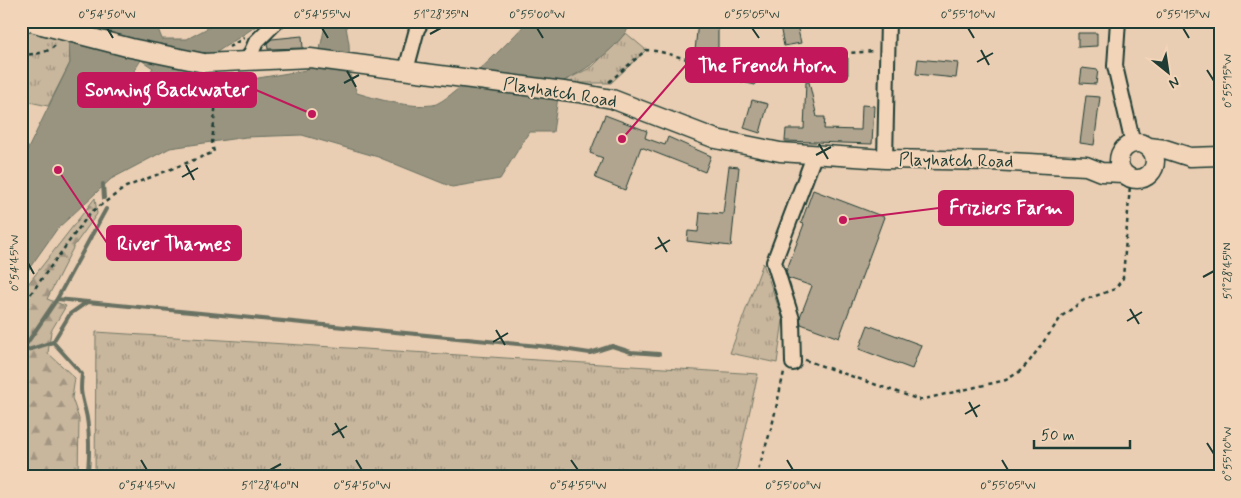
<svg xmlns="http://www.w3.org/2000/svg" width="1241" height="498" viewBox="0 0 1241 498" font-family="Mynerve,sans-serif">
<defs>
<pattern id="grass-tufts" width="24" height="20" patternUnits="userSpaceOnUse" patternTransform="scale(1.25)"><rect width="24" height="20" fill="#c8b69d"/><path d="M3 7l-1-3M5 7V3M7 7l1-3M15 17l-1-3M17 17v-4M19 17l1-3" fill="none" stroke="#a29581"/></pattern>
<pattern id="forest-firs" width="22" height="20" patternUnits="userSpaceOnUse" patternTransform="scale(1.25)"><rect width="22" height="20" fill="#c8b69d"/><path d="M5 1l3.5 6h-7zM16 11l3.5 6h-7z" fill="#a29581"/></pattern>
</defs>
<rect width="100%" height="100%" fill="#eaceb3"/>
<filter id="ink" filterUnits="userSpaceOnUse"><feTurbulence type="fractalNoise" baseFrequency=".02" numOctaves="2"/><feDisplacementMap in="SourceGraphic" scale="10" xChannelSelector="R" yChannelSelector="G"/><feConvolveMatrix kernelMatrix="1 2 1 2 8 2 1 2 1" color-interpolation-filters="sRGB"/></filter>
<g filter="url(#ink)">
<path fill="url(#grass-tufts)" stroke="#747a68" d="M21,27L70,42V63L48,106L25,101L21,77Z
M626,33L646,50L611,83H560L592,67Z
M763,263L783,320L777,363L730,353Z
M96,332L758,374L735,477H95Z"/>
<path fill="url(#forest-firs)" stroke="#747a68" d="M95,198L97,214L74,246L47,299L66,306L51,331L48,353L75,378L72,398L79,419L78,477H21V293Z"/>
<path fill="#999480" stroke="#687162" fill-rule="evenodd" d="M77,21H155L162,39H187L221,21H264L188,71L199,88L306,70L320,49L326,21H345L349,44L350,75L357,93C380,100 409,108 433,105C450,102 514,37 528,21H633C616,51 589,68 560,83L553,132H529L500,179L452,187L378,157L302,135L246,137L170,148L111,179L57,229L21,280V163L70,63L69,44ZM141,60L153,68L145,78L136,79L134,71Z"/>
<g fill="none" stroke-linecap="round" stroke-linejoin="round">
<path stroke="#687162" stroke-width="4" d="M103,184L104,198
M57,299L549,347L590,353L612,346L631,352L659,354
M53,342L70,314L87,302
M87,477C90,459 90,427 85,409C81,394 80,390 82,374L53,342L28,350L25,346L57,299L106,209"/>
</g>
<path fill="#b1a590" stroke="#1f3d34" d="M698,21H718V51H695Z
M779,21H796L801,43L784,46Z
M1078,33H1097V46L1078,47Z
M302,36L303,48L268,49L267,43L272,39Z
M822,58H848V77H822Z
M918,59L958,63L956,78L916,74Z
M728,68L758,76L755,85L726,78Z
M1082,68L1098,70L1096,84L1080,83Z
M806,82H809L817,117H825L824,129L861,130L862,105L874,106L872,144L785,141L786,129H804Z
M1086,96L1100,97L1094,145L1080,143Z
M752,100L768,104L760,133L744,128Z
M605,115L647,131L645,138L665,145L668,137L711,156L705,172L641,147L625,190L595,178L603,158L590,153Z
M729,166L739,167L731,246L687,241L688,231L698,232L700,212L723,214Z
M813,190L884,217L839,338L801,324L800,317L812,286L788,278L786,272L804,224L801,223Z
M868,325L921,345L912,369L859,349Z"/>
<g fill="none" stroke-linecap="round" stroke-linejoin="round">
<g stroke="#1f3d34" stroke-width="18">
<path id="minor" d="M1118,21L1115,66L1133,144
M248,60L256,42L277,21
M406,70L417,29L422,21
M885,159L888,21
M793,363L792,319L774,262L814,156"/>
</g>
<g stroke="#1f3d34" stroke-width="21">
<path id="major" d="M28,21L42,25
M204,63L310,58L579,93L612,99L716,139L780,152L885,159L992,161L1086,166L1101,172L1123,173
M1119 161a18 18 0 1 1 36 0a18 18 0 1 1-36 0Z
M1149,147L1165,149L1190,157L1220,156"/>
</g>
<path stroke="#1f3d34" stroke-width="2.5" stroke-dasharray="4 4" stroke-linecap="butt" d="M229,47L244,38
M21,55C33,54 49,54 56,44
M21,58L29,97L21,130
M609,82L646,50C667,51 685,61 706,62C728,63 752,58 775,56C808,55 841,54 874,51
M21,307L90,213L126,187L214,152L212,144L218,77
M805,360L920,400L1006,380L1019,372L1029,362L1062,316L1084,300L1115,289L1123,278L1130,185
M756,477L772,426L784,372"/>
<use href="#minor" stroke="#f2d4b8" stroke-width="14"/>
<use href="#major" stroke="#f2d4b8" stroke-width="18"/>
<g stroke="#1f3d34" stroke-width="21" stroke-linecap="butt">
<path id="major-bridge" d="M42,25L131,48L204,63"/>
</g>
<use href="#major-bridge" stroke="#f2d4b8" stroke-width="18"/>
</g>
</g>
<path fill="none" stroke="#1f3d34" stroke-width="2" d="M107,28L113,38M322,28L328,38M537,28L543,38M752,28L759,38M968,28L974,38M1183,28L1189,38M430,34L441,28M981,50L989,65M977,62L993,53M1207,70L1214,81M347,71L356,87M344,83L359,75M819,144L828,159M816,155L831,147M186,165L194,180M182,177L198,168M658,237L667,252M655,249L670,240M28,263L34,274M1203,277L1214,271M1130,309L1139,324M1127,321L1142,312M496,330L505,345M493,342L508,333M969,402L977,417M965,414L980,405M335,423L344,438M332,435L347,426M1207,443L1214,454M141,460L147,470M356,460L362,470M571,460L578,470M787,460L793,470M1002,460L1008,470M270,470L281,464"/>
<g text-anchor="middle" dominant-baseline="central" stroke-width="4" stroke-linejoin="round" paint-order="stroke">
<g font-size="18" fill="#1f3d34" stroke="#f2d4b8">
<text transform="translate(560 93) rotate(9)">Playhatch Road</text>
<text transform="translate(956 161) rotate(1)">Playhatch Road</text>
</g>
</g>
<path fill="none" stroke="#c2185b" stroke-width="2" d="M622 139L686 65M312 114L256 90M843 220L939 208M58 170L107 243"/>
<g fill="#c2185b" stroke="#f2d4b8" stroke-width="2">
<circle cx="622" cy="139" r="5"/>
<circle cx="312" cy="114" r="5"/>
<circle cx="843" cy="220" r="5"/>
<circle cx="58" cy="170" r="5"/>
</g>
<g fill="#c2185b" stroke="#c2185b" stroke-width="2">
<rect x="686" y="48" width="161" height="34" rx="5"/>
<rect x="78" y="73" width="178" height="34" rx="5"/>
<rect x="939" y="191" width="134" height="34" rx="5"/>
<rect x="107" y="226" width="134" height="34" rx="5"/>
</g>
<g font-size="19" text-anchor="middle" font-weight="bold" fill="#fff">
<text x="767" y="72">The French Horn</text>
<text x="167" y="96">Sonning Backwater</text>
<text x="1006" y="214">Friziers Farm</text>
<text x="174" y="250">River Thames</text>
</g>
<rect width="1241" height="498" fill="none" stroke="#f2d4b8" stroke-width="55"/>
<g transform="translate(1168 72) rotate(150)" stroke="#f2d4b8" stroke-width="4" paint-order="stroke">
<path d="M0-4L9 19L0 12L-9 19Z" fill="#1f3d34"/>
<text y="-8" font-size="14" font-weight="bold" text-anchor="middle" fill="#1f3d34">N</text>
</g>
<path d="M1034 440v8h96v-8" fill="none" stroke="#1f3d34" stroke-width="2.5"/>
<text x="1041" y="440" font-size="15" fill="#1f3d34" stroke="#f2d4b8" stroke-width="4" paint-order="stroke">50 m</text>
<rect x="28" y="28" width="1186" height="442" fill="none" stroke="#1f3d34" stroke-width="2"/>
<g font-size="12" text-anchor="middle" fill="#1f3d34">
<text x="107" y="18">0°54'50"W</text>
<text x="322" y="18">0°54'55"W</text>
<text x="441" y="18">51°28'35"N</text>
<text x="537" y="18">0°55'00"W</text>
<text x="752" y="18">0°55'05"W</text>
<text x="968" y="18">0°55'10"W</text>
<text x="1183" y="18">0°55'15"W</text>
<text transform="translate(1227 81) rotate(-90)" y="4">0°55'15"W</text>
<text transform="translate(14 263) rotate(-90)" y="4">0°54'45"W</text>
<text transform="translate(1227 271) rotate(-90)" y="4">51°28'45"N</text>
<text transform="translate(1227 454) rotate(-90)" y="4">0°55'10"W</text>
<text x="147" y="489">0°54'45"W</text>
<text x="270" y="489">51°28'40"N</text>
<text x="362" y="489">0°54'50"W</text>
<text x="578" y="489">0°54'55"W</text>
<text x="793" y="489">0°55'00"W</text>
<text x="1008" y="489">0°55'05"W</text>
</g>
</svg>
